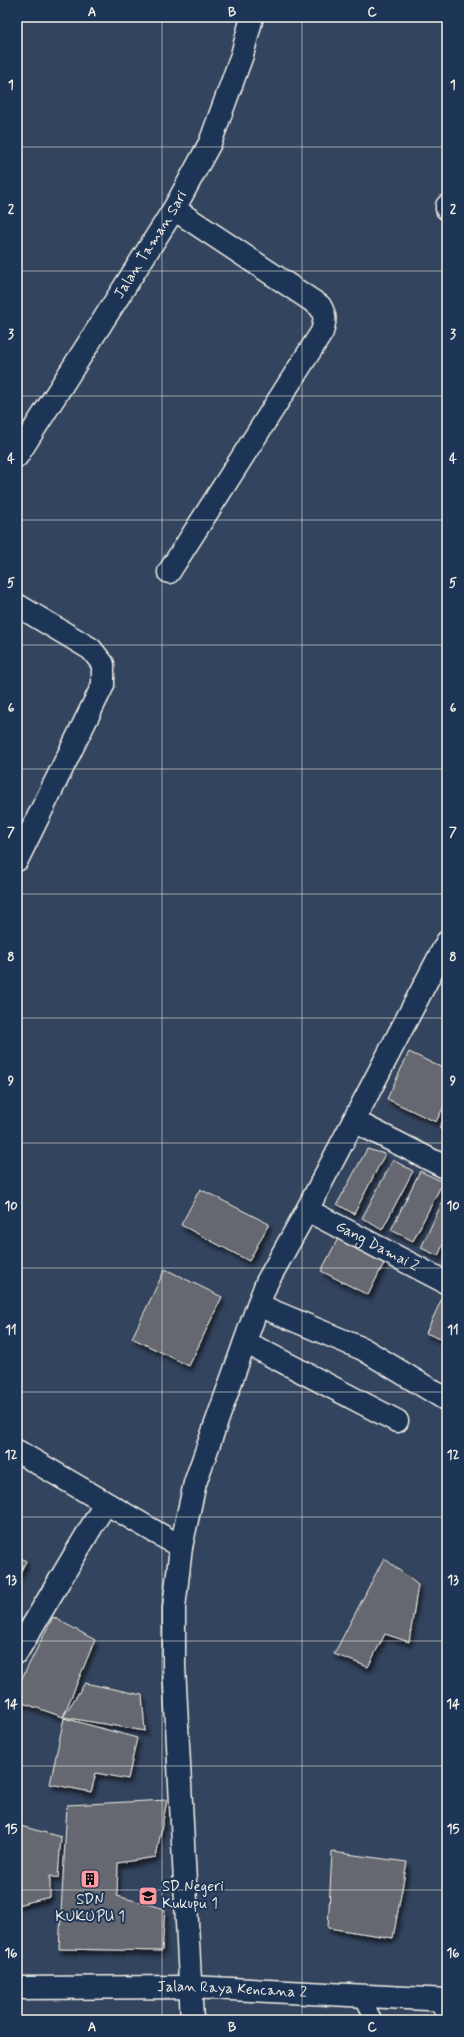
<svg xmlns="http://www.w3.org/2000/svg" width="464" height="2037" viewBox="0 0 464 2037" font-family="Mynerve,sans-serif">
<defs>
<filter id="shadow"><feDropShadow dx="2.5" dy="4.5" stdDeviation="2" flood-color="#0009"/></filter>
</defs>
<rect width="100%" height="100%" fill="#33445e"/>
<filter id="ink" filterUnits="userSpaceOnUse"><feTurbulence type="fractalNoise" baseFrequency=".025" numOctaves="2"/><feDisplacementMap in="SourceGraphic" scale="8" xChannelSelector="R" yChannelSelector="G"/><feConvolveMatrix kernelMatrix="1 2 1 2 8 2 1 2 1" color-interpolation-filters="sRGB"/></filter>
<g filter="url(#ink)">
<path fill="#656870" stroke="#f4f1e8" filter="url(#shadow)" d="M409,1052L447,1070V1100L436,1122L387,1099Z
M447,1114V1132L439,1128Z
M367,1149L385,1154L354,1214L337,1204Z
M393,1160L413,1171L382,1230L362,1218Z
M420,1171L443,1182L413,1241L391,1230Z
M200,1189L269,1224L249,1261L181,1225Z
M447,1192V1236L438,1256L421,1248Z
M342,1231L388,1255L368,1295L321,1271Z
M165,1269L222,1297L189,1366L132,1338Z
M443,1296L447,1297V1342L426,1333Z
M17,1555L26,1561L17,1579Z
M384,1558L418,1585L409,1642L385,1634L368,1667L334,1654Z
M53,1617L95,1640L63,1717L17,1701V1688Z
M85,1683L142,1695L145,1731L63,1717Z
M64,1718L137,1738L128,1779L96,1773L91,1792L50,1784Z
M167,1800L156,1857L118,1863L117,1896L165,1909L162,1951L59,1949L67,1805Z
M17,1825L61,1837L58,1878L50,1876V1897L17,1905Z
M332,1852L407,1862L393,1938L328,1928Z"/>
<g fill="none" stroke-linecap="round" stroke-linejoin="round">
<g stroke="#f4f1e8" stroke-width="18">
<path id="lane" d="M361,1995L374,2020
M436,1999L447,2020"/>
</g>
<g stroke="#f4f1e8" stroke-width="25">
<g id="street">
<path d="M447,206V209"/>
<path id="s1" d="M17,456L174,209L210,143L242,55L252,17"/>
<path d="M169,572L322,332C325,321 326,316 320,306L174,209"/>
<path d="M17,605L91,649L103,664V685L17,860"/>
<path d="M354,1121L447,1168"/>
<path id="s2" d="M307,1210L447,1283"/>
<path d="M258,1305L363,1349L447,1400"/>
<path d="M245,1342L397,1421"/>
<path d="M17,1451L181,1547"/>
<path d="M17,1652L105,1504"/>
<path d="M192,2020L174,1666V1608L181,1547L195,1483L258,1305L267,1282L307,1210L447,942"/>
</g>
</g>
<g stroke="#f4f1e8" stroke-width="25">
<g id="secondary">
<path id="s3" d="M17,1988L191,1987L447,2000"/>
</g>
</g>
<use href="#lane" stroke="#1d3557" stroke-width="15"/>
<use href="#street" stroke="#1d3557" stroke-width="22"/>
<use href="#secondary" stroke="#1d3557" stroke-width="22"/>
</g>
</g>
<path fill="none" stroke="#f4f1e8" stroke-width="1" stroke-opacity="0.55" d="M162,17V2020M302,17V2020M17,147H447M17,271H447M17,396H447M17,520H447M17,645H447M17,769H447M17,894H447M17,1018H447M17,1143H447M17,1268H447M17,1392H447M17,1517H447M17,1641H447M17,1766H447M17,1890H447"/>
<defs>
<g id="building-square" transform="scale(1)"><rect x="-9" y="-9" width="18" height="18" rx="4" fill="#ff9aa2" stroke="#1d3557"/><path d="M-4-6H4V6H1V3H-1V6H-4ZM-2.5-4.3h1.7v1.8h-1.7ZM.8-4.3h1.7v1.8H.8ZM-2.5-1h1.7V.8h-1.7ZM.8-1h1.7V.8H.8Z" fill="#111"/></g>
<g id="school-square" transform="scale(1)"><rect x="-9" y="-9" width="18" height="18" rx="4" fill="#ff9aa2" stroke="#1d3557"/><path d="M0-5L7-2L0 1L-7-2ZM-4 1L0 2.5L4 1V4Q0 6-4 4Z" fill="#111"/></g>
</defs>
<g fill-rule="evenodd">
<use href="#building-square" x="90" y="1879"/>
<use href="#school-square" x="148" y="1896"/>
</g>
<g text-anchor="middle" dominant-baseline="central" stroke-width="4" stroke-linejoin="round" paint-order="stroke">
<g font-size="15" fill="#f4f1e8" stroke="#1d3557">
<text stroke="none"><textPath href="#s1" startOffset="250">Jalan Taman Sari</textPath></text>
<text stroke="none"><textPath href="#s2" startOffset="79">Gang Damai 2</textPath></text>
<text stroke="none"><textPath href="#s3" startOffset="215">Jalan Raya Kencana 2</textPath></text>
</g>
<g font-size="15" fill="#f4f1e8" stroke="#1d3557" text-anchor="start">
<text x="162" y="1887">SD Negeri<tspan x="162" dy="17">Kukupu 1</tspan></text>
<text x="90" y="1900" text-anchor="middle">SDN<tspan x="90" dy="17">KUKUPU 1</tspan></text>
</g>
</g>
<rect width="464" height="2037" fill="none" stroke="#1d3557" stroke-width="44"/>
<rect x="22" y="22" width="420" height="1993" fill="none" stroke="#f4f1e8" stroke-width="1.5"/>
<g font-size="13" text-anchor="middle" font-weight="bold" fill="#f4f1e8">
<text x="92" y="16">A</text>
<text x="232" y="16">B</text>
<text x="372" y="16">C</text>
<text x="11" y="89">1</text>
<text x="453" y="89">1</text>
<text x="11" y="213">2</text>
<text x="453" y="213">2</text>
<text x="11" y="338">3</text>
<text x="453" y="338">3</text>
<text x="11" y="463">4</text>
<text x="453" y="463">4</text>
<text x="11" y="587">5</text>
<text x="453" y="587">5</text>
<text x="11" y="712">6</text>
<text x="453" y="712">6</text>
<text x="11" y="836">7</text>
<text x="453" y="836">7</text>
<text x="11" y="961">8</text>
<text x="453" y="961">8</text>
<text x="11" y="1085">9</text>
<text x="453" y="1085">9</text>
<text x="11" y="1210">10</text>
<text x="453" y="1210">10</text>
<text x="11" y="1334">11</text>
<text x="453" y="1334">11</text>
<text x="11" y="1459">12</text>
<text x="453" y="1459">12</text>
<text x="11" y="1584">13</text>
<text x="453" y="1584">13</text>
<text x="11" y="1708">14</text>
<text x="453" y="1708">14</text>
<text x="11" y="1833">15</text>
<text x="453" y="1833">15</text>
<text x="11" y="1957">16</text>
<text x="453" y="1957">16</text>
<text x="92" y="2031">A</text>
<text x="232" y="2031">B</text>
<text x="372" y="2031">C</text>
</g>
</svg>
